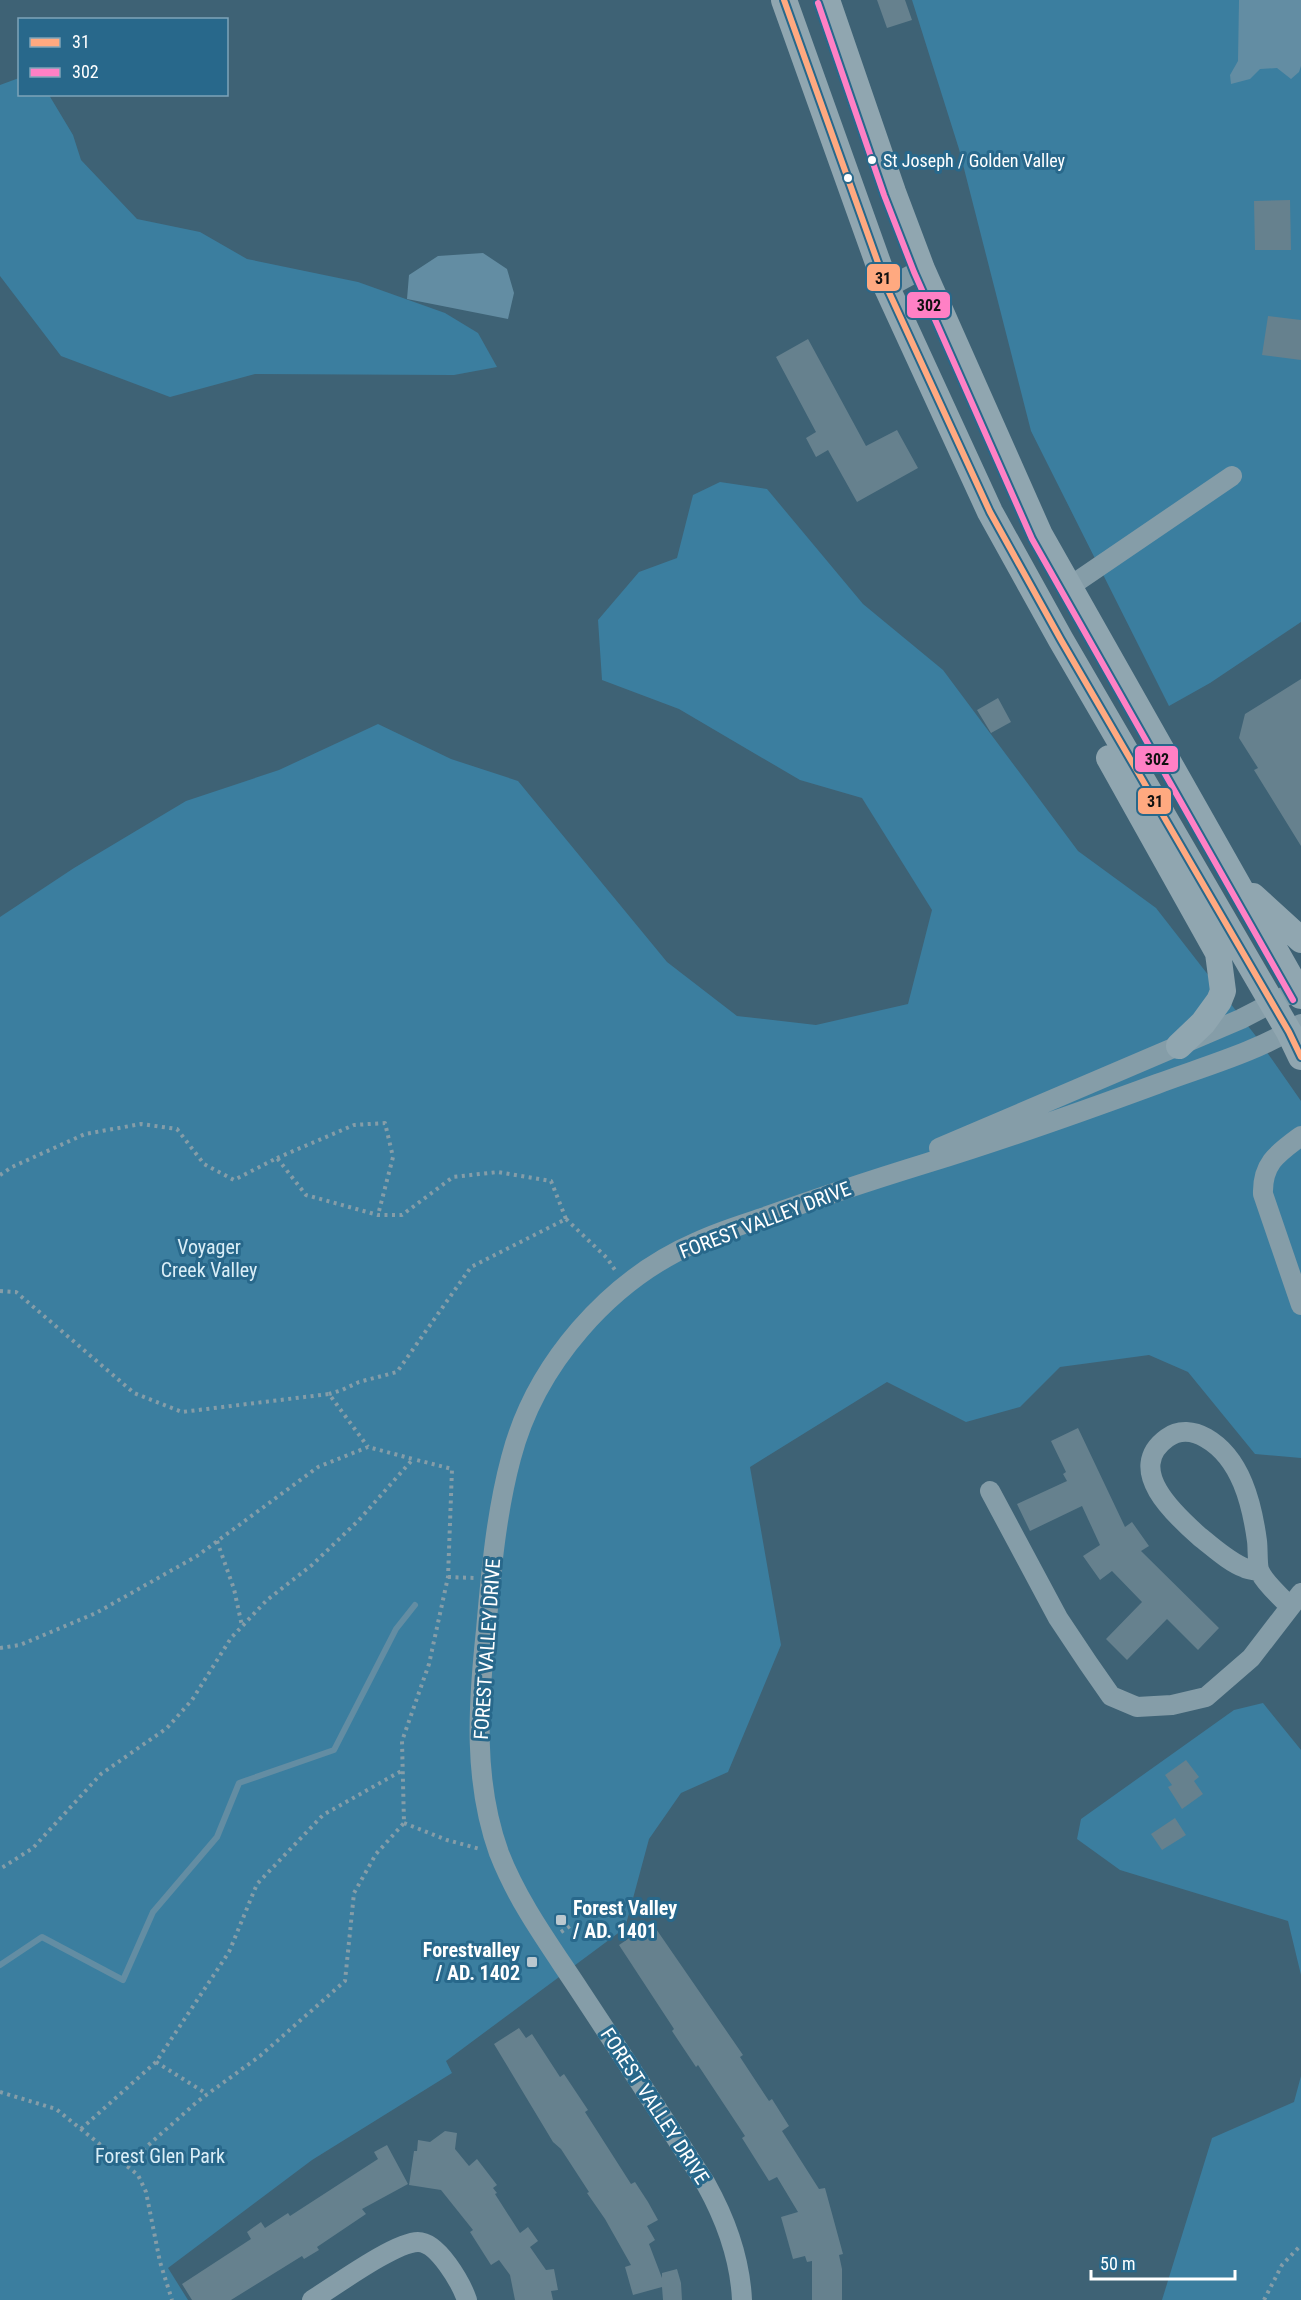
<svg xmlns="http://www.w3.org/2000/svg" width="1301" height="2300" viewBox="0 0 1301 2300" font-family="'Roboto Condensed',sans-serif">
<rect width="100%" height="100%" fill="#3e6275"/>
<path fill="#3b7e9f" d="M912,0H1301V622L1210,683L1169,706L1031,431L959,149Z
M19,78L20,94L49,95L73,135L81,160L137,219L200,232L247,259L358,282L445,313L478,333L497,367L454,375L255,374L170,397L61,356L0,276V85Z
M720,482L767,489L863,604L943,670L1078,851L1156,908L1255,1035L1301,1101V1458L1255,1454L1188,1372L1149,1355L1060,1367L1020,1407L966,1422L887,1382L750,1467L781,1645L728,1772L681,1793L649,1839L625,1928L446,2061L452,2073L312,2160L168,2268L188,2300H0V917L74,868L186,801L279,770L378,724L451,759L518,781L667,962L737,1016L816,1025L908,1004L932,910L862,798L800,780L679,709L602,680L598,620L639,572L677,558L693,495Z
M1263,1703L1301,1750V1975L1288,1921L1120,1870L1077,1839L1081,1819L1234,1710Z
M1301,2076V2300H1162L1212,2138L1294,2102Z"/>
<path fill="#638da3" d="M1239,0H1301V66L1299,72L1291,79L1277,68L1260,69L1250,79L1231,84L1230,75L1238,61Z
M483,253L507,269L514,293L508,319L407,299L409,275L438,256Z"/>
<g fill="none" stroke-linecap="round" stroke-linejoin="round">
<path stroke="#638da3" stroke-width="6" d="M0,1965L42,1937L123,1980L153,1912L217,1837L239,1783L334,1750L396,1629L415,1605"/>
</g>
<path fill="#66818e" d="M877,0H905L912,20L887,28Z
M1290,200L1291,250H1255L1254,201Z
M1268,316L1301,320V360L1262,355Z
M808,339L866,446L897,430L918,468L857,502L828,450L816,457L806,438L816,432L776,357Z
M1301,679V846L1254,770L1258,768L1239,738L1245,714Z
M998,698L1011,722L991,733L977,710Z
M1078,1428L1125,1527L1132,1522L1149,1546L1141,1551L1219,1628L1198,1650L1167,1619L1127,1660L1106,1639L1142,1602L1112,1571L1100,1580L1083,1556L1100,1545L1082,1506L1030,1531L1017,1504L1067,1481L1063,1474L1066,1472L1051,1441Z
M1186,1760L1199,1777L1194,1781L1203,1794L1182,1809L1168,1787L1172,1785L1165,1775Z
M1175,1818L1186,1835L1162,1850L1151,1834Z
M652,1923L743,2055L740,2057L769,2101L772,2099L789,2126L782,2131L819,2189L825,2188L843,2254L839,2255L842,2269V2300H812V2261L807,2262L805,2256L793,2259L781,2217L798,2212L777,2177L769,2181L742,2138L745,2136L698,2065L696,2067L672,2031L674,2029L619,1945Z
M519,2028L526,2038L532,2034L560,2077L564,2074L588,2110L585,2112L631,2184L635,2182L648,2202L658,2220L647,2226L655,2240L649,2244L662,2278V2273L677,2269L681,2283L682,2300H663L662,2287L633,2295L625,2267L631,2265L605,2219L587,2193L589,2192L561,2149L553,2142L494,2044Z
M445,2131L457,2133L455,2149L469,2166L477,2159L497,2185L493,2188L497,2193L495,2194L520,2233L528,2227L538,2241L530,2247L546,2270L554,2269L558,2290L551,2291L553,2300H515L510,2275L499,2260L491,2265L470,2232L473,2230L441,2190L409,2185L414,2151H417L418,2140L430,2142Z
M387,2145L408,2184L362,2209L366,2214L317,2247L319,2250L304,2259L302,2256L231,2300H192L182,2284L251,2239L247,2232L261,2222L265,2228L288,2213L290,2216L378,2159L374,2152Z"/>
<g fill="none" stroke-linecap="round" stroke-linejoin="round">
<path stroke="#859da8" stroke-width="4" stroke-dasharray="3 4.5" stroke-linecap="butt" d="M277,1158L354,1125L385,1123L393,1157L378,1215
M0,1175L12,1167L85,1134L141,1124L177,1129L204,1164L234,1180L277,1158L306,1195L378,1215H402L453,1177L498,1172L551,1181L566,1219L471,1267L397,1372L359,1382L342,1390L329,1394
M566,1219L607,1258L615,1270
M0,1291L16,1292L134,1393L182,1412L329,1394L368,1447
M217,1541L234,1589L242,1626
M448,1577L474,1578
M0,1648L20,1645L96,1613L197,1556L318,1467L368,1447L413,1459L359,1520L312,1565L267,1600L231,1638L192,1700L167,1728L101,1774L33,1848L0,1869
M404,1823L447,1840L480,1849
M561,1932L573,1924
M156,2062L207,2094
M0,2092L56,2109L138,2175L146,2192L160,2262L172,2300
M81,2129L156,2062L229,1952L257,1884L323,1815L403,1770
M126,2165L198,2101L260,2056L345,1981L354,1893L376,1854L404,1823L402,1741L429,1664L448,1577L452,1469L413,1459
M1264,2300L1282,2265L1301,2245"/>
<path stroke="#859da8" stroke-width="20" d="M887,288L922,269
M1069,587L1232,476
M1301,1136C1278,1153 1262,1163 1263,1194L1301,1305
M939,1148L1241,1019L1301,988
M990,1491L1058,1618L1088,1663L1111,1696L1137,1707L1172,1705L1206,1697L1251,1658L1301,1593
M1259,1571C1254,1570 1249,1570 1245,1568C1229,1562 1213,1547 1200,1537C1175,1515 1124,1469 1167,1438C1179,1429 1194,1431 1206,1438C1241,1458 1252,1504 1257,1541C1258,1548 1257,1567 1260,1572C1266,1585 1281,1596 1290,1607
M312,2300C335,2286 395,2242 418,2242C438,2242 461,2283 467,2300
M742,2300C740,2258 726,2220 706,2184C663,2118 621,2053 578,1988C549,1944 518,1902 499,1853C473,1781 478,1705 486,1630C491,1573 496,1514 511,1458C535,1365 609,1280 697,1242C718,1232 741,1225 762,1218C817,1198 872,1180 927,1163C1005,1139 1081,1112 1157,1084C1205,1066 1257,1052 1301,1024"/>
<path stroke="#90a6b0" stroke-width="26" d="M784,0L887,288L990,512L1061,640L1289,1032L1301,1057
M827,0L893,192L922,269L1040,535L1301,996
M1109,758L1218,953L1223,991L1219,1001L1203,1023L1179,1046
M1253,896L1301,940"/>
<g stroke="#28688b" stroke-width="10">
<path id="bus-1" d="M784,0L887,288L990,512L1061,640L1289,1032L1301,1057"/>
</g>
<g stroke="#28688b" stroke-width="10">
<path id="bus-2" d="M818,3L884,195L914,272L1032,539L1293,1000"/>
</g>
<use href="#bus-1" stroke="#ffa980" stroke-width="6"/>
<use href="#bus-2" stroke="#ff80c5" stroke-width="6"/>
</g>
<g fill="#fff" stroke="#28688b" stroke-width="2">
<circle cx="872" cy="160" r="5"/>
<circle cx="848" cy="178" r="5"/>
</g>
<g fill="#bbc8cf" stroke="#28688b" stroke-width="2">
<rect x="555" y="1914" width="12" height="12" rx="3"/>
<rect x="526" y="1956" width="12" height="12" rx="3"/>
</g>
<g text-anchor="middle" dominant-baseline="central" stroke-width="6" stroke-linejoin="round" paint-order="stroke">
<g font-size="18" fill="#fff" stroke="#28688b" text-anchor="start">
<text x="883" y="160">St Joseph / Golden Valley</text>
</g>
<g font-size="20" fill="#fff" stroke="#28688b">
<text transform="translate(765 1220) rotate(-21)">FOREST VALLEY DRIVE</text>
<text transform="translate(487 1649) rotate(-86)">FOREST VALLEY DRIVE</text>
<text transform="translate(655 2106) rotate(57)">FOREST VALLEY DRIVE</text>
</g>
<g font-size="20" fill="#daeef7" stroke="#28688b">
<text x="209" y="1247">Voyager<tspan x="209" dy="23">Creek Valley</tspan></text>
<text x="160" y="2156">Forest Glen Park</text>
</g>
<g font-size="20" font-weight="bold" fill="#fff" stroke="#28688b" text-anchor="start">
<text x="573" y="1908">Forest Valley<tspan x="573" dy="23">/ AD. 1401</tspan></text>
<text x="520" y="1950" text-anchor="end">Forestvalley<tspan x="520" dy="23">/ AD. 1402</tspan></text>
</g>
</g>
<g stroke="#28688b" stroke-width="2">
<rect x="866" y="263" width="35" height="29" rx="6" fill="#ffa980"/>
<rect x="906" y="291" width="45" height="28" rx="6" fill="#ff80c5"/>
<rect x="1134" y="745" width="45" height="28" rx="6" fill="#ff80c5"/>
<rect x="1137" y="787" width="35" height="28" rx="6" fill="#ffa980"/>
</g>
<g font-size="16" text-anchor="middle" font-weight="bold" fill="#111">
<text x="883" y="284">31</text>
<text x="929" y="311">302</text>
<text x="1157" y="765">302</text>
<text x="1155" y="807">31</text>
</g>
<rect x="18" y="18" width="210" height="78" fill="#28688b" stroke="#7ea4b9" stroke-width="1.5"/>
<rect x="30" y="38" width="30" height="9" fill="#ffa980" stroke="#7ea4b9" stroke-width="1.5"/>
<text x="72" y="48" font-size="18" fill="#ffffff">31</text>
<rect x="30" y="68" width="30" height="9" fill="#ff80c5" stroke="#7ea4b9" stroke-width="1.5"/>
<text x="72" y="78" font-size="18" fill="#ffffff">302</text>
<path d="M1091 2270v9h144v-9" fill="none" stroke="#ffffff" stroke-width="3"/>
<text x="1100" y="2270" font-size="18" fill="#ffffff" stroke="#28688b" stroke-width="4.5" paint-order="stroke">50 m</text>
</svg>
